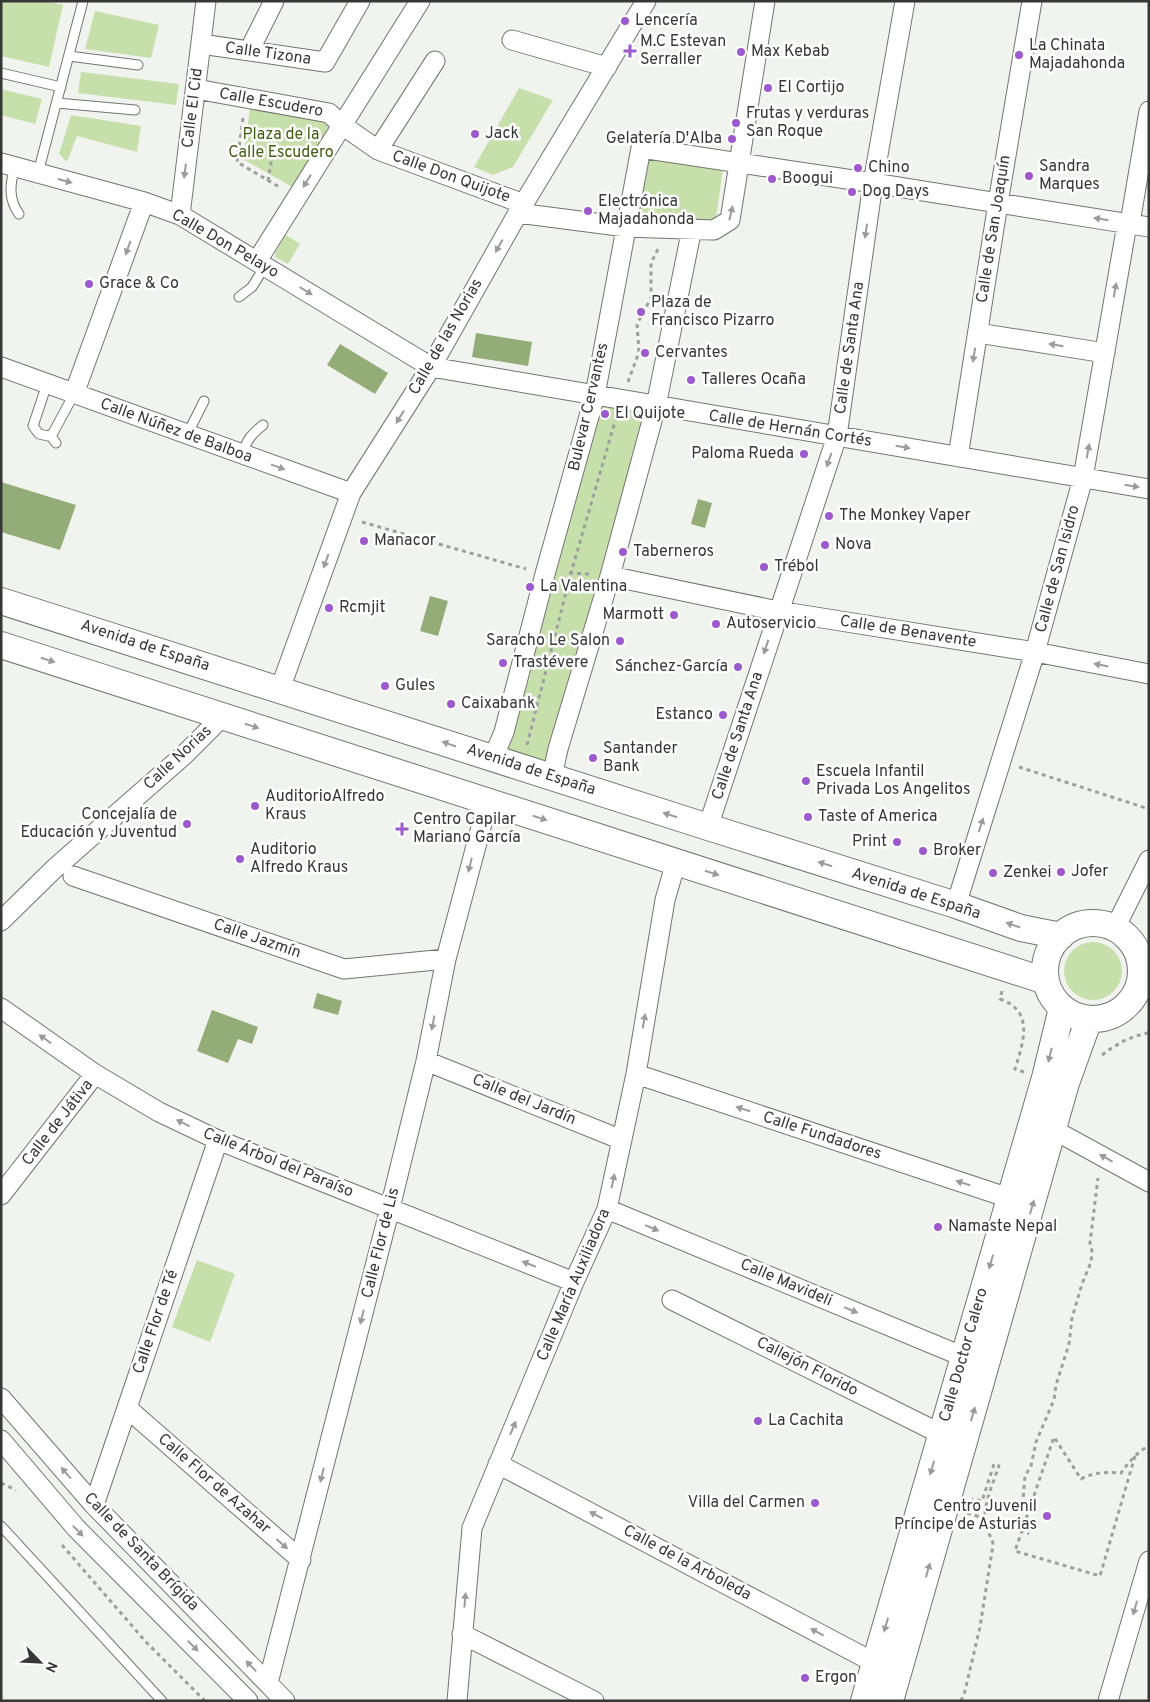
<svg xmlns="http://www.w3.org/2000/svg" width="1150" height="1702" viewBox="0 0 1150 1702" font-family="Overpass,sans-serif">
<rect width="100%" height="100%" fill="#f1f3ef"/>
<path fill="#c7e0ab" d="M1,1H45L63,5L49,67L1,56Z
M95,11L159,25L151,58L85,49Z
M81,72L179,84L176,105L78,93Z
M519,88L553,100L513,167L493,175L474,167Z
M1,89L42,99L35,124L1,115Z
M250,108L322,118L329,124L326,134L292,187L243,159Z
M71,115L141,126L137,152L77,136L67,162L59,154Z
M647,157L723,168L715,225L638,214Z
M286,235L300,244L288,264L275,257V253Z
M599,404L648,414L545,764L501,751Z
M1064 971a29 29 0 1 1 58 0a29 29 0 1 1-58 0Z
M197,1260L235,1274L210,1342L172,1327Z"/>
<path fill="#94ad78" d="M476,333L532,342L528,366L472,357Z
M340,344L388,373L375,394L327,365Z
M1,482L76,505L60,550L1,532Z
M698,499L712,503L705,528L691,524Z
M430,596L448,601L438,636L420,631Z
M317,993L342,1001L338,1015L313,1008Z
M212,1010L258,1027L252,1044L238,1039L228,1063L197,1051Z"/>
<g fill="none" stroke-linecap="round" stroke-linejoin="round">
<g stroke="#737571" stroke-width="11">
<path id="lane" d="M69,56L138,65
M1,73L61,87
M57,103L135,110
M15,167C10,183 8,199 19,214
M38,173L83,1
M239,297L252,287L265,266
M47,384L33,426L39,434L48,436L53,433L74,394
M186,434L192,425L204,401
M50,435L56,443
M243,454C246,440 252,434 263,425
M1,1526L162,1701"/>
</g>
<g stroke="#737571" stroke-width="21">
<path id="street" d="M512,40L607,67
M201,44L325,62L360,1
M249,51L274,1
M196,89L329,113L342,125L378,150L524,204
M378,150L435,61
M1,163L144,202L180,215L431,367L1149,489
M518,213L626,227L714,230L730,220L765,1
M180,215L206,1
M1131,217L1149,111
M257,261L420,1
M978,333L1105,353
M1,367L351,493
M74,394L144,202
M958,457L998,203L1032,1
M610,576L778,611L1035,652L1149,674
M280,689L351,493L431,367L518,213L646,1
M493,758L504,732L545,574L595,395L641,148L873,183L1149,227
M552,777L558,749L610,576L656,406L692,228
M708,827L837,436L873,183L905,1
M73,876L344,969L446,959
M956,905L1035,652L1083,478L1127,224
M1,921L54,869L184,755L223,716
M1115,928L1149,860
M1,1008L95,1074L159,1112L218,1140L574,1282
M426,1061L622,1140
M636,1074L1009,1198
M1054,1130L1149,1182
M1,1195L95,1074
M607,1209L964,1357
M672,1300L941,1434
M1,1398L94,1505L285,1701
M127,1408L301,1560
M1,1440L76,1528L248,1701
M498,1464L875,1663
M94,1505L218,1140
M462,1634L594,1701
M268,1683L390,1208L426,1061L446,959L488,801
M457,1701L472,1528L574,1282L607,1209L636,1074L665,900L676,862
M1108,1701L1149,1561"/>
</g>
<g stroke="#737571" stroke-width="28">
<path id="secondary" d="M1,601L708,827L956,905L1021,928L1061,936
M1,645L1046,981
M1045 971a48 48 0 1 1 96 0a48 48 0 1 1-96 0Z
M864,1701L1045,1078L1062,1008
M890,1701L1066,1083L1089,1019"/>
</g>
<path stroke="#9ea09d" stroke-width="3" stroke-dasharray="4 4" stroke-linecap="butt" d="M243,118L237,162L281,188
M241,132L261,138
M292,147L303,150
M268,181L272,157
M628,382L639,352L637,324L651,298V263L659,247
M362,522L526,569
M569,573L590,574
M527,745L571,573L616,418
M1019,767L1149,809
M1002,991L1000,999C1035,1011 1023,1043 1015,1069L1024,1072
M1102,1055C1117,1044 1130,1036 1149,1033
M1135,1456L1100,1576L1015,1551L1054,1437L1081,1479C1095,1472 1106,1472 1121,1473C1128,1463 1137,1452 1149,1446
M1,1483L16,1490
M967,1513L1017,1528L1029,1534
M1017,1528L1022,1512L1025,1476L1031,1466L1036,1442L1054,1400L1056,1385L1069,1344L1072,1318L1082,1284L1091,1262L1092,1251L1090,1243L1098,1178
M62,1545L146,1642L205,1701
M961,1701L965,1691L980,1627L993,1545C993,1537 986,1532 985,1524C983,1505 993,1483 999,1466L994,1464L982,1501L972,1499"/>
<use href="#lane" stroke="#fff" stroke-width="9"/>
<use href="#street" stroke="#fff" stroke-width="19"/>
<use href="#secondary" stroke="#fff" stroke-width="26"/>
</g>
<defs><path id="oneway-solid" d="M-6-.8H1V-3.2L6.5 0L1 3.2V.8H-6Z" transform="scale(1.25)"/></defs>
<g fill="#9a9b9a">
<use href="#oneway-solid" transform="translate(185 171) rotate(97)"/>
<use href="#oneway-solid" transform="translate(65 181) rotate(15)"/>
<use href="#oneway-solid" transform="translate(307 181) rotate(122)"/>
<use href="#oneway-solid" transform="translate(731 213) rotate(-77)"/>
<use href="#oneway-solid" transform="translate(1101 219) rotate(-171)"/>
<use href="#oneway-solid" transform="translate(866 231) rotate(98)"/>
<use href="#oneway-solid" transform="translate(499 246) rotate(119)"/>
<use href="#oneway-solid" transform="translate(128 248) rotate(110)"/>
<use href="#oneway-solid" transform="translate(1115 290) rotate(-80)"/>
<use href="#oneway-solid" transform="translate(306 291) rotate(32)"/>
<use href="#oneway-solid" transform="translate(1056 345) rotate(-171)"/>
<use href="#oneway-solid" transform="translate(974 355) rotate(99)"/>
<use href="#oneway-solid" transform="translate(400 417) rotate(122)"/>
<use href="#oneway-solid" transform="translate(903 447) rotate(10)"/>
<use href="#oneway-solid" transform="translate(1088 451) rotate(-80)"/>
<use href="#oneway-solid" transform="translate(829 460) rotate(109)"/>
<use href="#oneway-solid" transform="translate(278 467) rotate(20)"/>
<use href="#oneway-solid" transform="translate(1132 486) rotate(9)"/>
<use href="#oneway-solid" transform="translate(326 561) rotate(110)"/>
<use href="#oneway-solid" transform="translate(766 647) rotate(108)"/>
<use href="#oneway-solid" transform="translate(48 660) rotate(18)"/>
<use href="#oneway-solid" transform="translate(1101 665) rotate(-169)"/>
<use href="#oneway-solid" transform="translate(252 726) rotate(18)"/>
<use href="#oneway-solid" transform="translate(449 744) rotate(-161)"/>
<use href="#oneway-solid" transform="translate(670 815) rotate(-162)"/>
<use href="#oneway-solid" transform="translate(540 818) rotate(18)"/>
<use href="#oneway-solid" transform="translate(981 825) rotate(-72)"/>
<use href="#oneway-solid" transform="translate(825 864) rotate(-163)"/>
<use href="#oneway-solid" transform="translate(470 865) rotate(104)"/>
<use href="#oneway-solid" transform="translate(712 873) rotate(18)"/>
<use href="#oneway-solid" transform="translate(1013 925) rotate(-161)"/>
<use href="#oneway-solid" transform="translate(644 1021) rotate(-80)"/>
<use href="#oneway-solid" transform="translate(433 1023) rotate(101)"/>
<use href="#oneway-solid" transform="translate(45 1039) rotate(-145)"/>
<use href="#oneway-solid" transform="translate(1050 1055) rotate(104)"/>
<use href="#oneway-solid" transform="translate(743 1109) rotate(-162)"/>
<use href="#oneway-solid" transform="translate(183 1123) rotate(-154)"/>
<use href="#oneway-solid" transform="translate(1106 1158) rotate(-151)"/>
<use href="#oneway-solid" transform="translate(613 1181) rotate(-78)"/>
<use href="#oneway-solid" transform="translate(963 1183) rotate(-162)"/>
<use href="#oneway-solid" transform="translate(1032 1207) rotate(-74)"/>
<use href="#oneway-solid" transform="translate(652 1228) rotate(23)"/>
<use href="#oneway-solid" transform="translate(991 1262) rotate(106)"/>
<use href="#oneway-solid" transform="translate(529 1264) rotate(-158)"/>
<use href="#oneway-solid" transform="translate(851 1310) rotate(23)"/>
<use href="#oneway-solid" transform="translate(362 1317) rotate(104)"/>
<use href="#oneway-solid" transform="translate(973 1414) rotate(-74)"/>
<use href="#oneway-solid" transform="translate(513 1428) rotate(-67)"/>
<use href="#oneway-solid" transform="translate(932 1468) rotate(106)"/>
<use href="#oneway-solid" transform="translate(66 1473) rotate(-131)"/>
<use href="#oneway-solid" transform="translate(322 1475) rotate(104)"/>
<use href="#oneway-solid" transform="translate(596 1515) rotate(-152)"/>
<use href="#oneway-solid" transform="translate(78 1531) rotate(46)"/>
<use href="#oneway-solid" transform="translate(282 1544) rotate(41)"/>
<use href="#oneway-solid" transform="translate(928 1570) rotate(-74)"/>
<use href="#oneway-solid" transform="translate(465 1600) rotate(-85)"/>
<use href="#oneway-solid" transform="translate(1135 1608) rotate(106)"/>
<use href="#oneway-solid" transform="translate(886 1625) rotate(106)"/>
<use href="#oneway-solid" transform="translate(817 1632) rotate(-152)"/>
<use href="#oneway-solid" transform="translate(193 1646) rotate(45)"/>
<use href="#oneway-solid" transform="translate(251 1666) rotate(-134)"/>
</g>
<g fill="#9d59ce" stroke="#fff" stroke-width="2">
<circle cx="625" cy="21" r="5"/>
<path d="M627.5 43.5h5v5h5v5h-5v5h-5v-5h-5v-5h5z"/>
<circle cx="741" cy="52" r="5"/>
<circle cx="1019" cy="55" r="5"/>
<circle cx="768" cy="88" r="5"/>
<circle cx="736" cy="123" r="5"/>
<circle cx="475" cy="134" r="5"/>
<circle cx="732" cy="139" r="5"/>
<circle cx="858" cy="168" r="5"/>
<circle cx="1029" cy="176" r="5"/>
<circle cx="772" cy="179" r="5"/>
<circle cx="852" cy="192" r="5"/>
<circle cx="588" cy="211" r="5"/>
<circle cx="89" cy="284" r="5"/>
<circle cx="641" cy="312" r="5"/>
<circle cx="645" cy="353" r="5"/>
<circle cx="691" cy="380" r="5"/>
<circle cx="605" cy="414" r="5"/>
<circle cx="804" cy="454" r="5"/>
<circle cx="829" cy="516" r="5"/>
<circle cx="364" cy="541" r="5"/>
<circle cx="825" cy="545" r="5"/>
<circle cx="623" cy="552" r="5"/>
<circle cx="764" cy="567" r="5"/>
<circle cx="530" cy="587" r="5"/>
<circle cx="329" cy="608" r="5"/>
<circle cx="674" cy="615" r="5"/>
<circle cx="716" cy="624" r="5"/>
<circle cx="620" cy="641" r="5"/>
<circle cx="503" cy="663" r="5"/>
<circle cx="738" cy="667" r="5"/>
<circle cx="385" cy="686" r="5"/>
<circle cx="451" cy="704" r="5"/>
<circle cx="723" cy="715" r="5"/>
<circle cx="593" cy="758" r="5"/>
<circle cx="806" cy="781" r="5"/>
<circle cx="255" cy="806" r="5"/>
<circle cx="808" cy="817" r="5"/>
<circle cx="187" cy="824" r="5"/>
<path d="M399.5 821.5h5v5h5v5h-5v5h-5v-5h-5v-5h5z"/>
<circle cx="897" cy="842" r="5"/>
<circle cx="923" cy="851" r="5"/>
<circle cx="240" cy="859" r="5"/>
<circle cx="1061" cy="872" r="5"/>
<circle cx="993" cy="873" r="5"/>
<circle cx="938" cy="1227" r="5"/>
<circle cx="758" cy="1421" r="5"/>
<circle cx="815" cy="1503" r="5"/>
<circle cx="1047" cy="1516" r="5"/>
<circle cx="805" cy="1678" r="5"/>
</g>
<g text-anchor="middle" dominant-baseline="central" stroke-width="5" stroke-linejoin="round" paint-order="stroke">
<g font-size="16" fill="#363736" stroke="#fff" text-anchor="start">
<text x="635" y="21">Lencería</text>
<text x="640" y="42">M.C Estevan<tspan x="640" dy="18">Serraller</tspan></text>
<text x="1029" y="46">La Chinata<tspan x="1029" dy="18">Majadahonda</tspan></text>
<text x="751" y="52">Max Kebab</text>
<text x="778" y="88">El Cortijo</text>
<text x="746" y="114">Frutas y verduras<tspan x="746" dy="18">San Roque</tspan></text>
<text x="485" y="134">Jack</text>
<text x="722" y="139" text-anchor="end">Gelatería D'Alba</text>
<text x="1039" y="167">Sandra<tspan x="1039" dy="18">Marques</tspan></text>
<text x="868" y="168">Chino</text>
<text x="782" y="179">Boogui</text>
<text x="862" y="192">Dog Days</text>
<text x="598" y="202">Electrónica<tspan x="598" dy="18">Majadahonda</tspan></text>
<text x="99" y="284">Grace &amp; Co</text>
<text x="651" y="303">Plaza de<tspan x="651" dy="18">Francisco Pizarro</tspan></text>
<text x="655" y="353">Cervantes</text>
<text x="701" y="380">Talleres Ocaña</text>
<text x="615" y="414">El Quijote</text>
<text x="794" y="454" text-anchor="end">Paloma Rueda</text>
<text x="839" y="516">The Monkey Vaper</text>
<text x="374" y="541">Manacor</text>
<text x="835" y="545">Nova</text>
<text x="633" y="552">Taberneros</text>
<text x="774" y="567">Trébol</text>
<text x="540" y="587">La Valentina</text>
<text x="339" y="608">Rcmjit</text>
<text x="664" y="615" text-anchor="end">Marmott</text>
<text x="726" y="624">Autoservicio</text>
<text x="610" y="641" text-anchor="end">Saracho Le Salon</text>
<text x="513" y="663">Trastévere</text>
<text x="728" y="667" text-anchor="end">Sánchez-García</text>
<text x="395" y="686">Gules</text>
<text x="461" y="704">Caixabank</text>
<text x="713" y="715" text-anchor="end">Estanco</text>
<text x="603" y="749">Santander<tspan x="603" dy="18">Bank</tspan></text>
<text x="816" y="772">Escuela Infantil<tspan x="816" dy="18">Privada Los Angelitos</tspan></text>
<text x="265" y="797">AuditorioAlfredo<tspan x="265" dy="18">Kraus</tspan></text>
<text x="177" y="815" text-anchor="end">Concejalía de<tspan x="177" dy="18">Educación y Juventud</tspan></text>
<text x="818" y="817">Taste of America</text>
<text x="413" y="820">Centro Capilar<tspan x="413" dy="18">Mariano García</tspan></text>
<text x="887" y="842" text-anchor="end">Print</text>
<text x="250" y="850">Auditorio<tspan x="250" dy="18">Alfredo Kraus</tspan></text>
<text x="933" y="851">Broker</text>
<text x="1071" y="872">Jofer</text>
<text x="1003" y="873">Zenkei</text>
<text x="948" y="1227">Namaste Nepal</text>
<text x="768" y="1421">La Cachita</text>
<text x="805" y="1503" text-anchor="end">Villa del Carmen</text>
<text x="1037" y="1507" text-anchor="end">Centro Juvenil<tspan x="1037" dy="18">Príncipe de Asturias</tspan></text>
<text x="815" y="1678">Ergon</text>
</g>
<g font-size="16" fill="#363736" stroke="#fff">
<text transform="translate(268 54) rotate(8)">Calle Tizona</text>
<text transform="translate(271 103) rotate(10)">Calle Escudero</text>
<text transform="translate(193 108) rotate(-83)">Calle El Cid</text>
<text transform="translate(451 177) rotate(20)">Calle Don Quijote</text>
<text transform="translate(994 229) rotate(-81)">Calle de San Joaquín</text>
<text transform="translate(225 244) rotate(30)">Calle Don Pelayo</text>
<text transform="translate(446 337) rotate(-60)">Calle de las Norias</text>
<text transform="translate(850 348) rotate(-82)">Calle de Santa Ana</text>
<text transform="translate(589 407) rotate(-77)">Bulevar Cervantes</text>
<text transform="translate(790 429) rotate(9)">Calle de Hernán Cortés</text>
<text transform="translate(176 431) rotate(20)">Calle Núñez de Balboa</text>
<text transform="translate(1058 569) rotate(-75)">Calle de San Isidro</text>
<text transform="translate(908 632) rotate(9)">Calle de Benavente</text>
<text transform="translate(145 646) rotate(18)">Avenida de España</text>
<text transform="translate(738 736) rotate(-72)">Calle de Santa Ana</text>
<text transform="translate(178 758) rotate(-43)">Calle Norias</text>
<text transform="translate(531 770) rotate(18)">Avenida de España</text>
<text transform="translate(916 894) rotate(18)">Avenida de España</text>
<text transform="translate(257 939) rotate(19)">Calle Jazmín</text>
<text transform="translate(524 1100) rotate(22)">Calle del Jardín</text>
<text transform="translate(58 1123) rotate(-52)">Calle de Játiva</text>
<text transform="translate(822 1136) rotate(18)">Calle Fundadores</text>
<text transform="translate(278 1163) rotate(22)">Calle Árbol del Paraíso</text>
<text transform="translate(381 1243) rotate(-76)">Calle Flor de Lis</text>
<text transform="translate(786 1283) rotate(23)">Calle Mavideli</text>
<text transform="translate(574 1285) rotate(-67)">Calle María Auxiliadora</text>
<text transform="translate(156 1322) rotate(-71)">Calle Flor de Té</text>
<text transform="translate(964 1355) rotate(-74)">Calle Doctor Calero</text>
<text transform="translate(807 1367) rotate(27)">Callejón Florido</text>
<text transform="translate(214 1484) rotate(41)">Calle Flor de Azahar</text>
<text transform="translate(141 1552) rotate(46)">Calle de Santa Brígida</text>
<text transform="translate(687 1563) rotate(28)">Calle de la Arboleda</text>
</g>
<g font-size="16" fill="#425f11" stroke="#fff">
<text x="281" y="135">Plaza de la<tspan x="281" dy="18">Calle Escudero</tspan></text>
</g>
</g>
<rect width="1150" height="1702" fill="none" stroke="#363736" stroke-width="5"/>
<g transform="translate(40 1662) rotate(114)" stroke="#ffffff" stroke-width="4" paint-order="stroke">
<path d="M0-4L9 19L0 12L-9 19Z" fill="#363736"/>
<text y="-8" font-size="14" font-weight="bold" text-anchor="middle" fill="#363736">N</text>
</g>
</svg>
